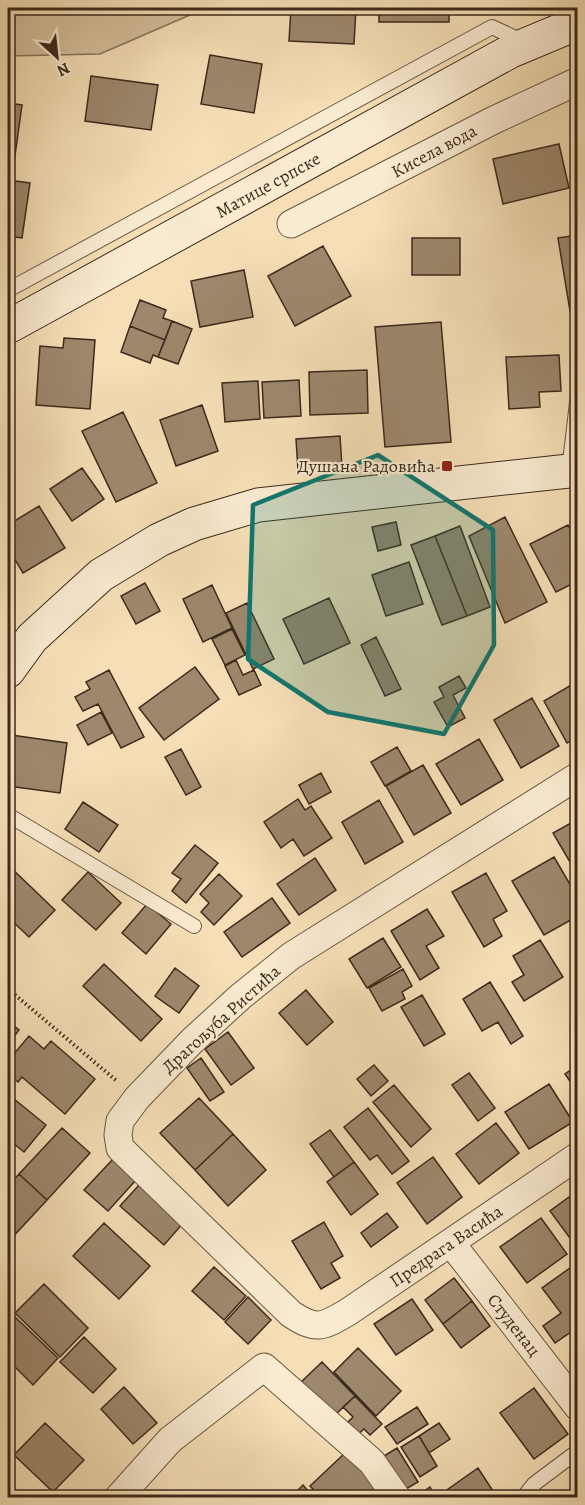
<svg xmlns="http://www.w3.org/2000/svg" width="585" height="1505" viewBox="0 0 585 1505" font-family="Alegreya,serif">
<rect width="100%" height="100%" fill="#f6dfb7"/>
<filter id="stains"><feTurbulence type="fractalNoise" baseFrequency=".00333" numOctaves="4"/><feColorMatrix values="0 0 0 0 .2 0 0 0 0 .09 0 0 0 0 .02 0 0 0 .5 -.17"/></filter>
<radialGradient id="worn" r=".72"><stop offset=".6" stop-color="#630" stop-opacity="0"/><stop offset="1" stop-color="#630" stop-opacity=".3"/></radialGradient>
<path fill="#d6c09d" stroke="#89755c" stroke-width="1.5" d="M8,8H206L100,54L8,56Z"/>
<path fill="#9d886d" stroke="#3c2a1c" stroke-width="1.5" d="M291,8H356L354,44L289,41Z
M379,8H449V22H379Z
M210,55L262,64L254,113L201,104Z
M91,76L158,85L151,130L85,121Z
M8,103L22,105L14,163L8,162Z
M559,144L569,188L503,204L493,159Z
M8,180L30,183L22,238L8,236Z
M578,235V309L570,311L558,238Z
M412,238H460V275H412Z
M323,246L351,296L295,326L268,276Z
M244,270L253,317L200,327L191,281Z
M140,300L166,310L163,318L172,321L165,340L130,326Z
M172,321L192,329L178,364L158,357Z
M441,322L451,442L385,447L375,327Z
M130,326L165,340L158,357L153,355L150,363L121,352Z
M64,338L95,340L90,409L36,405L40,346L63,348Z
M559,355L561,391L539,392L540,407L509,409L506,357Z
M367,370L368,413L310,415L309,372Z
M299,380L301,416L264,418L262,382Z
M258,381L260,419L225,422L222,383Z
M202,405L218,451L176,466L160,420Z
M123,412L157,483L116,502L82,431Z
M340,436L342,467L298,470L296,439Z
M82,468L104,499L72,521L50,489Z
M39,506L65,548L23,573L8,548V525Z
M505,517L547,602L505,623L469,536Z
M396,522L401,545L378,551L372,527Z
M568,525L578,543V581L556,592L530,544Z
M460,526L490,607L467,616L435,536Z
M435,536L467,616L442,625L411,545Z
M409,562L423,604L386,616L372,575Z
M145,583L160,611L136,624L121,596Z
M212,585L232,628L203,642L183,599Z
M329,598L350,643L304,664L283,619Z
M247,603L274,659L253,669L226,613Z
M232,629L245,655L225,665L212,639Z
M376,637L401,689L385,696L361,645Z
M236,660L243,675L254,670L261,685L239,695L225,666Z
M195,667L219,699L164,740L139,708Z
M109,670L144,737L121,748L98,704L83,711L75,697L90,689L86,682Z
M459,676L466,688L453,695L465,718L448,727L434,702L444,697L439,687Z
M578,681V737L567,743L544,701Z
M532,698L559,746L521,768L494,720Z
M101,712L112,733L88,745L77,725Z
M11,735L67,743L60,793L8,786Z
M479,739L503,780L461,805L436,764Z
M397,747L411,771L385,786L371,762Z
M181,749L201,787L186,795L165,757Z
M423,765L451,813L414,835L386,786Z
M321,773L331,792L309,804L299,785Z
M298,799L305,810L311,806L332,838L304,856L293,839L281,848L264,822Z
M379,800L403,842L365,864L342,822Z
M83,802L118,825L99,852L65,829Z
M578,819V868L574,869L553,833Z
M195,845L218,863L186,903L172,891L181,879L172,873Z
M554,857L578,898V916L544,935L512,881Z
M315,858L336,890L299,915L277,884Z
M8,865L55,910L29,937L8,917Z
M88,872L121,903L96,930L62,900Z
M486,873L507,911L493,919L502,936L484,947L452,892Z
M219,874L242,896L214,925L201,912L209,903L200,894Z
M272,898L290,923L242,957L224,932Z
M147,904L171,924L146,954L122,933Z
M427,909L444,936L426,946L439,968L420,980L391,931Z
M383,938L401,967L367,988L349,959Z
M540,940L563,977L524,1001L512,982L524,975L513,956Z
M104,964L162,1019L141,1041L83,986Z
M175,968L199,986L179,1013L155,996Z
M403,969L412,986L402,992L405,999L382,1011L369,988Z
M490,982L523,1036L511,1044L498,1022L482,1031L463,999Z
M306,990L333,1022L307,1045L279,1013Z
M422,995L445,1034L424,1046L401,1007Z
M8,1021L19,1030L8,1045Z
M228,1032L254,1068L231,1085L205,1049Z
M29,1036L44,1049L51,1041L95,1079L65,1114L22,1077L18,1082L8,1074V1061Z
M201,1058L224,1092L210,1101L187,1068Z
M374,1065L388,1081L371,1096L357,1079Z
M578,1065V1093L565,1074Z
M469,1073L495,1108L478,1121L452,1085Z
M549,1084L573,1122L529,1149L505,1112Z
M394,1085L431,1129L411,1147L373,1102Z
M8,1094L46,1125L24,1152L8,1139Z
M199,1098L233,1134L195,1170L160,1133Z
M368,1108L409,1161L392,1174L377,1155L370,1160L344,1127Z
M496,1123L519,1153L479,1184L456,1154Z
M62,1128L90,1153L47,1200L19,1174Z
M330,1130L354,1162L334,1177L310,1144Z
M233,1134L266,1170L228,1206L195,1170Z
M433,1157L462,1197L427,1224L397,1183Z
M113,1159L136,1180L108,1211L84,1190Z
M354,1162L378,1194L351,1215L327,1182Z
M19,1174L47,1200L8,1242V1186Z
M140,1184L184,1222L164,1245L120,1206Z
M569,1197L578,1209V1249L550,1211Z
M387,1213L398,1227L371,1247L361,1233Z
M541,1218L567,1254L527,1283L500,1247Z
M324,1222L343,1256L331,1263L340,1278L321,1289L292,1241Z
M104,1223L150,1266L119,1299L73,1256Z
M577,1263L578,1327L555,1343L543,1326L561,1313L542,1288Z
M214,1267L246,1296L224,1320L192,1291Z
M454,1278L472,1301L443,1324L425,1300Z
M44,1284L88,1328L60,1357L15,1313Z
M248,1297L271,1320L248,1344L225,1322Z
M412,1299L433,1330L396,1355L374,1324Z
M472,1301L490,1326L461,1348L443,1324Z
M15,1317L58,1358L33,1385L8,1360V1324Z
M84,1337L116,1369L93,1393L60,1362Z
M358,1348L401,1391L376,1416L334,1372Z
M322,1362L355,1396L332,1418L299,1384Z
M124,1387L157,1423L133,1444L101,1409Z
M534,1388L568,1434L534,1459L500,1413Z
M355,1396L382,1424L370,1435L364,1429L355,1437L344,1426L353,1417L343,1407Z
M417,1407L428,1424L397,1444L385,1427Z
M45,1423L84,1460L53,1492L14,1455Z
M439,1423L450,1439L429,1453L419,1436Z
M419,1436L437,1466L420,1477L401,1447Z
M397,1448L418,1482L399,1493L379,1459Z
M345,1453L380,1490L372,1498H321L310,1486Z
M478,1468L493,1491L483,1498H448L444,1492Z
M303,1485L314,1498H290Z
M430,1487L436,1498H414Z"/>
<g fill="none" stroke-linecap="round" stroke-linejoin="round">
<g stroke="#6a5743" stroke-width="16">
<path id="service" d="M8,290L492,27L524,42
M569,471L578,394
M8,815L194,926
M523,1498L534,1484L578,1451"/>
</g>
<g stroke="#6a5743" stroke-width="29">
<path id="minor" d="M291,224L494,120L578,81
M578,776L291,956L240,997L192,1041L137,1098L120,1121L118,1135L120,1148L291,1314C317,1331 322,1327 348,1312L578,1156
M451,1243L578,1407
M118,1498L170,1440L264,1367L372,1462L397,1498"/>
</g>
<g stroke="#3c2a1c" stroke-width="35">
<path id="secondary" d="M8,327L511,51L578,23
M8,671L32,638L101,575L159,540L194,524L258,505L578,470"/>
</g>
<path stroke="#3c2a1c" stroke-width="4" stroke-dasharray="1.5 3" stroke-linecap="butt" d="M8,989L118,1082"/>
<use href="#service" stroke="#f9ead0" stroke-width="14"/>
<use href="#minor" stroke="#f9ead0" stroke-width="27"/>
<use href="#secondary" stroke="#f9ead0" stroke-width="33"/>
</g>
<path fill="#0f766e" fill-opacity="0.2" stroke="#0f766e" stroke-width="4.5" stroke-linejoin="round" d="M378,455L493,530L494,645L444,734L328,712L248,659L253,505Z"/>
<rect fill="#8f2418" stroke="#f9ead0" stroke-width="2" x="441" y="460" width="12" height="12" rx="3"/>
<g text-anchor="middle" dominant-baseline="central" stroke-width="4.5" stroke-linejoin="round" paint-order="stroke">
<g font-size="18" fill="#3c2a1c" stroke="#f9ead0">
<text transform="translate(434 151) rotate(-28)">Кисела вода</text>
<text transform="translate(268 185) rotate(-29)">Матице српске</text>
<text transform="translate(221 1019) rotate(-42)">Драгољуба Ристића</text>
<text transform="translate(446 1246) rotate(-34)">Предрага Васића</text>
<text transform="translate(514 1325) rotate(52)">Студенац</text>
</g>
<g font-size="18" fill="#3c2a1c" stroke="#f9ead0" text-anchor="end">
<text x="435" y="466">Душана Радовића</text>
</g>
</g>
<rect width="585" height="1505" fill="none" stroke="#f6dfb7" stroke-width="30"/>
<rect x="9" y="9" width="567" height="1487" fill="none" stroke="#3c2a1c" stroke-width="3"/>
<rect x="15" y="15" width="555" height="1475" fill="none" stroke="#3c2a1c" stroke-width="1.5"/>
<g transform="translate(57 57) rotate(153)" stroke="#f9ead0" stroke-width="4.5" paint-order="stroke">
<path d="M0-4.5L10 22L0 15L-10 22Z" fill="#3c2a1c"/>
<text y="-9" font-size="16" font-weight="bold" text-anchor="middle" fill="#3c2a1c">N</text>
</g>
<rect width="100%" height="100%" filter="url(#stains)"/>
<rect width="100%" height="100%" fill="url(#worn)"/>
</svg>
